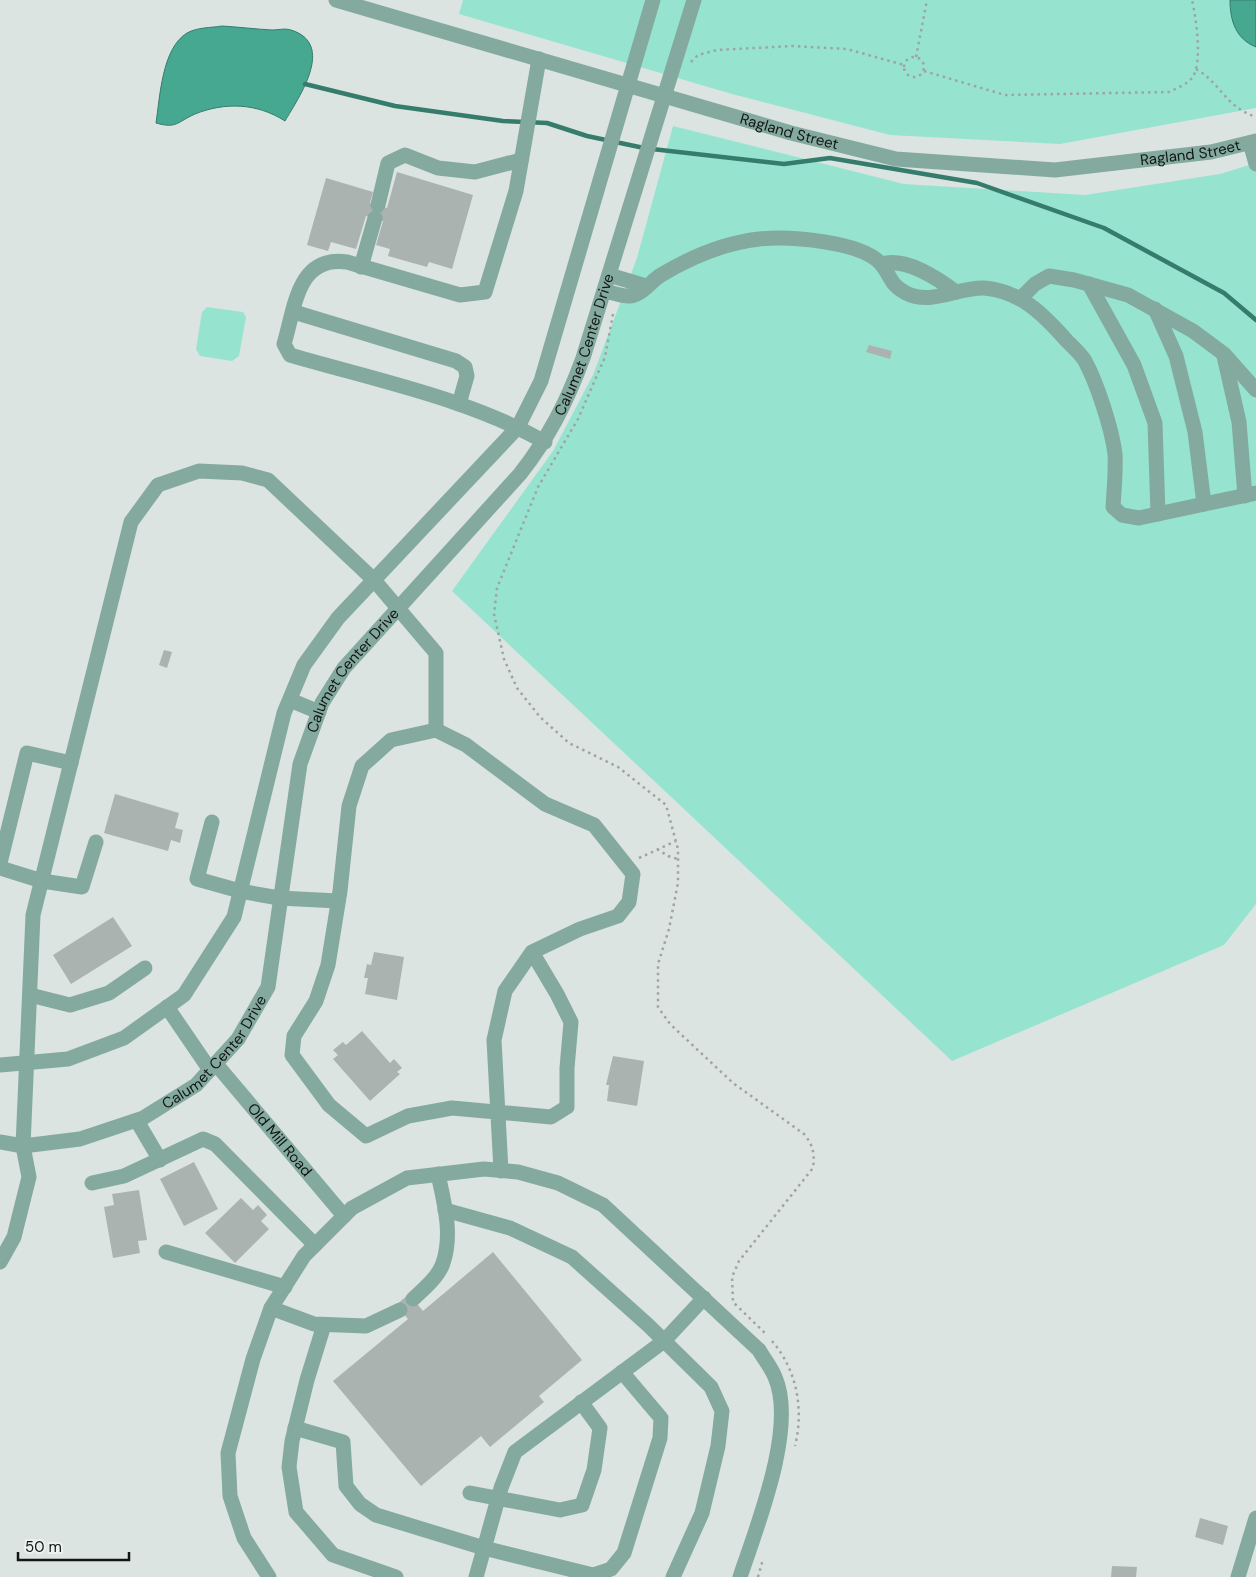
<svg xmlns="http://www.w3.org/2000/svg" width="1256" height="1577" viewBox="0 0 1256 1577" font-family="'DM Sans',sans-serif">
<rect width="100%" height="100%" fill="#dce4e2"/>
<path fill="#96e4cf" d="M463,0H1256V108L1060,144L890,135L732,94L459,14Z
M673,126L904,184L1085,195L1220,174L1256,163V904L1224,945L952,1061L452,591L553,451L593,375L637,258Z
M207,307L243,312L246,317L239,356L232,361L200,356L196,349L202,312Z"/>
<path fill="#46a891" stroke="#367c6c" d="M1230,0H1256V47C1236,39 1230,21 1230,0Z
M222,26C238,27 255,29 272,30C278,30 285,28 291,30C336,44 299,97 285,121C257,103 225,102 195,114C177,122 177,129 156,123C160,97 162,48 187,33C198,27 210,28 222,26Z"/>
<g fill="none" stroke-linecap="round" stroke-linejoin="round">
<path stroke="#367c6c" stroke-width="4.5" d="M305,84L395,106L503,121L547,123L587,136L644,148
M652,149L784,164L830,158L977,183L1104,228L1224,293L1256,320"/>
</g>
<path fill="#abb3b0" d="M397,172L473,195L452,269L429,262L427,267L388,256L390,249L376,245L383,221L366,216L356,249L331,242L328,251L307,245L326,178L373,192L370,203L387,208Z
M869,345L892,351L890,359L866,352Z
M164,650L172,652L167,668L159,665Z
M115,794L179,813L175,828L183,830L180,843L171,840L168,851L104,833Z
M113,917L132,946L71,984L53,955Z
M374,952L404,957L397,1000L365,994L368,978H364L367,964L371,965Z
M362,1031L390,1063L394,1059L402,1068L397,1072L400,1074L370,1101L333,1059L338,1055L333,1050L343,1042L346,1045Z
M613,1056L644,1061L637,1106L607,1101L609,1085H606Z
M194,1162L218,1209L184,1226L160,1179Z
M139,1190L147,1240L138,1241L140,1253L113,1258L104,1207L114,1205L112,1194Z
M241,1198L253,1210L258,1205L267,1215L261,1221L269,1229L235,1263L205,1233Z
M493,1252L582,1360L539,1396L544,1402L490,1447L481,1436L421,1486L333,1381L408,1319L396,1305L409,1294L423,1311Z
M1200,1518L1228,1526L1223,1545L1195,1537Z
M1112,1566L1137,1567L1136,1577H1111Z"/>
<g fill="none" stroke-linecap="round" stroke-linejoin="round">
<path stroke="#9ea4a3" stroke-width="2.5" stroke-dasharray="2.5 4" stroke-linecap="butt" d="M904 67a10 10 0 1 1 20 0a10 10 0 1 1-20 0Z
M916,57L927,0
M691,62L698,55L717,50L792,46L847,49L904,65
M1196,69C1221,83 1224,106 1256,117
M924,71L1005,95L1169,92C1177,88 1186,85 1192,78C1203,64 1196,17 1192,0
M613,314L605,357L578,419L538,487L497,588L494,614L504,659L517,688L540,717L569,743L618,767L666,805L678,849V883L669,929L658,964V1007L670,1024L733,1083L804,1134C813,1145 815,1154 813,1168L739,1261L732,1277L733,1302L767,1335
M657,849L668,856L678,859
M639,858L676,841
M772,1341C797,1370 804,1409 795,1446
M758,1577L763,1559"/>
<g stroke="#84aa9f" stroke-width="15">
<path id="s1" d="M336,0L791,133L896,159L1055,170L1211,152L1256,141"/>
<path d="M539,59L516,191L485,292L460,295L347,262C297,255 295,308 284,344L290,355C375,380 467,398 545,442"/>
<path d="M1250,143L1256,164"/>
<path d="M378,205L388,163L405,155L438,168L475,172L521,160"/>
<path d="M882,264C906,257 937,278 956,292"/>
<path d="M361,267L375,218"/>
<path d="M609,275L646,286"/>
<path d="M1089,284L1134,365L1155,423L1158,514"/>
<path d="M604,291C612,292 622,297 630,296C642,295 651,281 661,275C691,257 724,243 759,239C788,236 863,241 882,265C891,276 890,285 906,293C931,306 958,287 984,288C1021,291 1044,315 1067,341C1073,347 1081,354 1085,361C1097,383 1112,429 1115,454C1116,471 1114,490 1113,507L1122,515L1139,518L1256,493"/>
<path d="M1021,298L1035,284L1049,276L1074,280L1128,295L1193,331L1224,354L1256,390"/>
<path d="M1155,309L1176,356L1195,432L1204,504"/>
<path d="M294,312L456,361L465,367L467,376L459,404"/>
<path d="M1224,356L1239,422L1245,496"/>
<path d="M290,700L319,712"/>
<path d="M212,822L197,879L240,891L279,898L338,901"/>
<path d="M0,863L27,753L71,763"/>
<path d="M0,868L42,881L82,887L96,842"/>
<path d="M30,995L70,1005L109,993L145,968"/>
<path d="M167,1007L210,1070"/>
<path id="s2" d="M216,1064L344,1216"/>
<path d="M0,1065L68,1059L124,1038L184,995L234,917L284,713L304,665L338,618L518,427L541,381L653,0"/>
<path d="M137,1121L160,1160"/>
<path id="s3" d="M0,1142L23,1146L80,1139L143,1118L196,1085L238,1039L268,987L300,764L322,703L344,668L520,474C549,437 567,402 583,358L694,0"/>
<path d="M501,1171L494,1040L505,991L532,952L580,929L618,916L629,902L633,874L594,825L545,804L466,745L436,730L391,740L362,766L349,806L340,891L328,965L316,1001L294,1036L292,1055L329,1105L366,1136L408,1116L452,1108L551,1117L567,1107V1068L571,1022L557,994L532,952"/>
<path d="M92,1183L124,1176L203,1139L215,1144L315,1245"/>
<path d="M445,1210L510,1228L572,1257L648,1325L711,1387L722,1411L718,1446L702,1513L673,1577"/>
<path d="M166,1252L285,1287"/>
<path d="M0,1262L14,1237L29,1177L23,1146L33,915L131,522L158,485L199,471L242,473L268,480L374,580L436,653V730"/>
<path d="M413,1299C424,1289 439,1276 443,1263C453,1234 444,1202 438,1174"/>
<path d="M271,1308L314,1324L366,1326L400,1310"/>
<path d="M324,1325L307,1380L292,1441L289,1467L296,1512L333,1555L396,1577"/>
<path d="M295,1428L343,1442L346,1486L360,1504L376,1515L484,1548L593,1575L611,1569L624,1553L660,1438L661,1418L622,1372"/>
<path d="M470,1493L560,1510L582,1505L594,1470L600,1428L581,1402"/>
<path d="M269,1577L244,1538L230,1496L228,1453L253,1359L271,1308L304,1256L352,1208L407,1178L484,1169L518,1172L558,1183L603,1205L759,1350C764,1359 771,1367 775,1377C797,1427 757,1526 740,1577"/>
<path d="M476,1577L501,1488L515,1452L664,1341L704,1298"/>
<path d="M1238,1577L1256,1518"/>
</g>
</g>
<g text-anchor="middle" dominant-baseline="central" stroke-width="5" stroke-linejoin="round" paint-order="stroke">
<g font-size="15" fill="#121514" stroke="#e9f2ef">
<text stroke="none"><textPath href="#s1" startOffset="472">Ragland Street</textPath></text>
<text stroke="none"><textPath href="#s1" startOffset="878">Ragland Street</textPath></text>
<text stroke="none"><textPath href="#s3" startOffset="1071">Calumet Center Drive</textPath></text>
<text stroke="none"><textPath href="#s3" startOffset="666">Calumet Center Drive</textPath></text>
<text stroke="none"><textPath href="#s3" startOffset="246">Calumet Center Drive</textPath></text>
<text stroke="none"><textPath href="#s2" startOffset="99">Old Mill Road</textPath></text>
</g>
</g>
<path d="M18 1552v8h111v-8" fill="none" stroke="#121514" stroke-width="2.5"/>
<text x="25" y="1552" font-size="15" fill="#121514" stroke="#e9f2ef" stroke-width="4" paint-order="stroke">50 m</text>
</svg>
